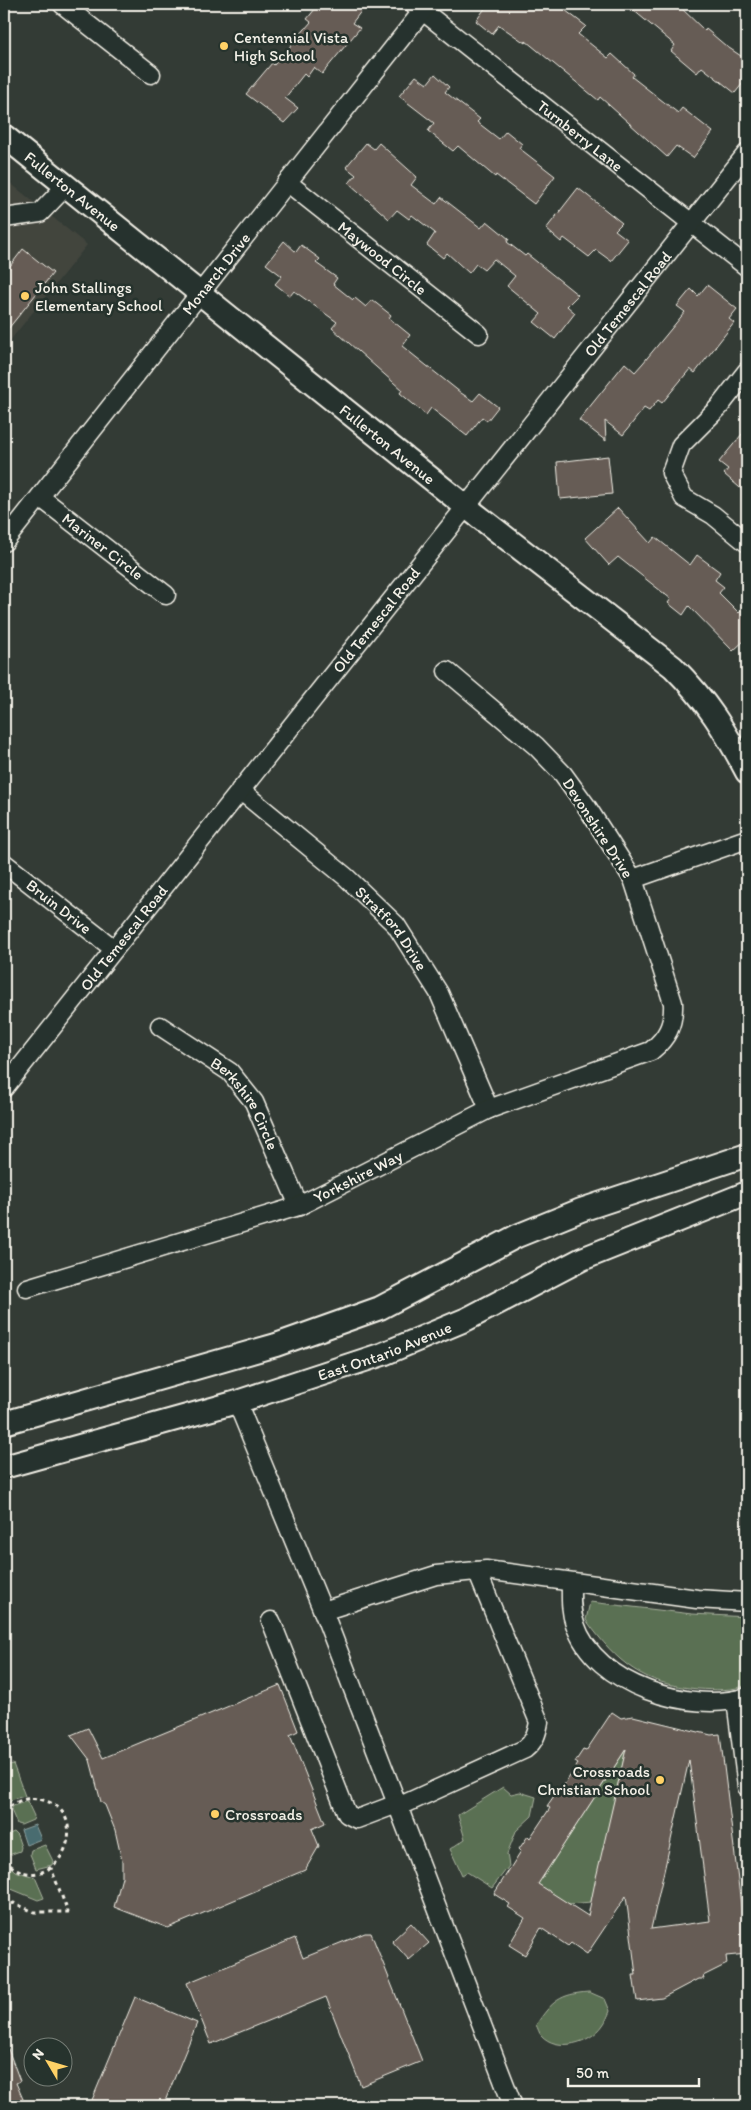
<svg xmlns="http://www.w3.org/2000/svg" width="751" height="2110" viewBox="0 0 751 2110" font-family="Itim,sans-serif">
<rect width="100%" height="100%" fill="#333b35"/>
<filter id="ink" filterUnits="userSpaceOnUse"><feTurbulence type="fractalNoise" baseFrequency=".02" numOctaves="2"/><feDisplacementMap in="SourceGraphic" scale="10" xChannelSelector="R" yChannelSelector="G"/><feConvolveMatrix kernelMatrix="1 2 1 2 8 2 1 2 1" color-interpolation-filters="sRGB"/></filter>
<g filter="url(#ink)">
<path fill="#42453e" d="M4,178L87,245L4,348Z"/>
<path fill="#5a6f52" stroke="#a7b09d" d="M590,1602L692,1614L747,1617V1685C731,1691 715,1690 698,1689C643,1684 618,1664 586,1620Z
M630,1732L591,1902L568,1904L538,1884L623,1754Z
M13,1764L25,1796L13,1799L4,1808V1766Z
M503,1787L511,1794L520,1792L536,1797L532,1816L516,1831L507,1854L509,1866L492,1888L467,1872L462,1875L450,1849L465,1839L458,1815Z
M27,1801L34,1816L33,1820L21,1825L17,1824L11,1810L13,1806Z
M14,1832L17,1835L21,1847L20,1851L6,1856L4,1855V1836Z
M45,1845L53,1861L52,1865L36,1869L30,1854L31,1850Z
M4,1861L15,1871L35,1877L44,1898L38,1900L4,1886Z
M589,1992L605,1999L610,2011C608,2016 606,2021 603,2025C591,2043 557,2053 541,2035C539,2033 538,2028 536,2025C552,2001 560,1994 589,1992Z"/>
<path fill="#496c70" stroke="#8da1a0" d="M35,1825L41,1839L26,1845L21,1830Z"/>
<path fill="#665b54" stroke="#f4f1e8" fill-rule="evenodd" d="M319,4H353L362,10L352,23L360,28L322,74L314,67L307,77L304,74L285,98L298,108L284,123L246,94L272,63L274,65L311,22L307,19Z
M488,4H557L586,26L578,34L608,58L612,54L634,74L632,77L678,113L682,108L713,132L693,158L676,146L667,157L600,97L598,100L526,41L525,43L499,25L492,34L476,21Z
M626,4H677L705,31L706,29L726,46L747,60V78L735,93L702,67L697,73L671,51L675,45Z
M435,74L449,87L445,92L480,119L477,122L499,139L506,131L522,144L519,148L555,176L534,204L496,175L495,177L458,146L453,151L428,131L434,123L399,96L416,76L427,84Z
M366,143L374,149L379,143L417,177L411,185L436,204L441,197L481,228L487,221L509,239L507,242L525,256L527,254L578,295L567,306L575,313L555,339L534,322L541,314L507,286L515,276L494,259L484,270L476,264L469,273L447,253L443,258L427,245L435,233L412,215L409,219L397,210L389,219L349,183L356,175L346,167Z
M578,188L622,223L615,230L628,240L611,261L596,250L589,257L564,238L561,242L546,229Z
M284,241L296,252L301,245L320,259L316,263L337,278L333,284L353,300L355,298L366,307L372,300L391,315L389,318L410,335L402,346L461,393L473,401L480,393L498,407L487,421L482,417L467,436L431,408L426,415L400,393L402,390L332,328L337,322L294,291L290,296L275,284L282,276L266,264Z
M23,249L53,273L4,334V274Z
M707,285L737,309L729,319L734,323L695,373L690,369L662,403L658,400L649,411L644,408L623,435L605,421L606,441L579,420L625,363L635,372L643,363L685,312L677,306L691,289L698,296Z
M747,428V494L724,474L728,469L719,462Z
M608,456L612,494L560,499L557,462Z
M618,508L650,543L655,537L690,565L697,555L720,572L715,580L724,587L719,593L739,613L747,605V638L733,651L689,606L683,615L668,603L671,599L618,557L609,565L585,538Z
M280,1685L298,1731L290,1735L325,1823L312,1829L319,1846L305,1870L168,1928L114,1907L122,1877V1861L115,1830L105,1805L101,1802L90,1760L71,1735L88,1728L103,1758Z
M612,1712L621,1718L633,1716L711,1735L720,1734L747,1954L726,1956L727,1964L703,1976L704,1979H698L662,1998L637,2001L633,1975H636L626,1896L587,1954L571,1943L568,1946L541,1928L525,1955L509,1945L525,1918L508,1907L510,1904L494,1894L521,1851L519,1849L528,1836L530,1838L550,1808L547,1806L556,1793L558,1794L578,1764L575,1762L583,1750L586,1751ZM626,1749L595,1882L588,1916L538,1884ZM689,1760L710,1921L651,1929Z
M411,1923L429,1943L409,1960L392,1941Z
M365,1933H371L422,2061L361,2086L326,1997L211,2044L187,1983L295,1938L303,1958Z
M135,1997L197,2023L163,2106H108L92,2100Z
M5,2041L20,2081L16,2083L26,2106H4Z"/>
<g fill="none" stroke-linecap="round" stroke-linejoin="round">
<g stroke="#f4f1e8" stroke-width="21">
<g id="minor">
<path d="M62,4L151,74"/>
<path id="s1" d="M414,4L747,267"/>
<path id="s2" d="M287,182L479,334"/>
<path d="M4,218L40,213L66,186"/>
<path d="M747,371L719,407L681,445L671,473L684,498L713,515L747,543"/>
<path id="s3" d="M40,497L166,595"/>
<path id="s4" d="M4,542L428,4"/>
<path id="s5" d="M240,790L346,877L396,925L439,993L489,1109"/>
<path id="s6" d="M4,863L114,949"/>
<path d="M633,879L747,839"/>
<path id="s7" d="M160,1026L230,1072L254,1102L299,1206"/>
<path id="s8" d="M4,1088L747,153"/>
<path id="s9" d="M27,1288L299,1206L489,1109L651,1051C667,1038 674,1025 673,1003L633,879L587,807L563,774L536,746L447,671"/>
<path d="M237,1402L323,1611L436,1575L486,1570L697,1599L747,1602"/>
<path d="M571,1583C571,1597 570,1610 575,1624C595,1686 691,1714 747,1697"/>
<path d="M323,1611L513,2106"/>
<path d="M271,1621L347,1814L357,1819L397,1804"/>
<path d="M736,1700L747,1787"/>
<path d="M398,1807L525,1749C535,1741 537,1733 539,1722L477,1571"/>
</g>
</g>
<g stroke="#f4f1e8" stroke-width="26">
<g id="major">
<path id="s10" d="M4,136L465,506L673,667C708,702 724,729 747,772"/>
<path d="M4,1423L276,1345L380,1308L517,1236L581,1210L747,1155"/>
<path id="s11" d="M4,1467L237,1402L383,1354L467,1319L582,1259L747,1193"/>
</g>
</g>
<path stroke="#f4f1e8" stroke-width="3" stroke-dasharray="4 4" stroke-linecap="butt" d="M4,1812C13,1802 25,1797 38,1799C101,1809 55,1909 4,1860
M4,1907L14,1903L34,1912H68L51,1868"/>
<use href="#minor" stroke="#26332d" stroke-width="18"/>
<use href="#major" stroke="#26332d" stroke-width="22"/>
</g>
</g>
<g fill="#ffd166" stroke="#26332d" stroke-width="2">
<circle cx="224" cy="46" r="5"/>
<circle cx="25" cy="296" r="5"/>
<circle cx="660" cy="1780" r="5"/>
<circle cx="215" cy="1814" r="5"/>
</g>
<g text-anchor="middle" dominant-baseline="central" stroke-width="5" stroke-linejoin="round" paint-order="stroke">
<g font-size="16" fill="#f4f1e8" stroke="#26332d" text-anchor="start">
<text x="234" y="37">Centennial Vista<tspan x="234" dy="18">High School</tspan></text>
<text x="35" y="287">John Stallings<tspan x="35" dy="18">Elementary School</tspan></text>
<text x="650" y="1771" text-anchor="end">Crossroads<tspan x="650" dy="18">Christian School</tspan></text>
<text x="225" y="1814">Crossroads</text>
</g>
<g font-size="16" fill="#f4f1e8" stroke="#26332d">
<text stroke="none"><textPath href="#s1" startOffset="212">Turnberry Lane</textPath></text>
<text stroke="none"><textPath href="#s10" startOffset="88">Fullerton Avenue</textPath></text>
<text stroke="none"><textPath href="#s2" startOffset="122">Maywood Circle</textPath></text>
<text stroke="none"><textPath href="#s4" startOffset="342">Monarch Drive</textPath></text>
<text stroke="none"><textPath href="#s8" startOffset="1002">Old Temescal Road</textPath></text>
<text stroke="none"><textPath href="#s10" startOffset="492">Fullerton Avenue</textPath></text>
<text stroke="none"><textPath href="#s3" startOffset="80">Mariner Circle</textPath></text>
<text stroke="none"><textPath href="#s8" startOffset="598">Old Temescal Road</textPath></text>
<text transform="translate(598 828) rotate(57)">Devonshire Drive</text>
<text stroke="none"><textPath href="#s6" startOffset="70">Bruin Drive</textPath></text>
<text stroke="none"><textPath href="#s5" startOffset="206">Stratford Drive</textPath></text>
<text stroke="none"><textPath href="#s8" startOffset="192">Old Temescal Road</textPath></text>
<text stroke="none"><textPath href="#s7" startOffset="118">Berkshire Circle</textPath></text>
<text stroke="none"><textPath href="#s9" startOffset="350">Yorkshire Way</textPath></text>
<text stroke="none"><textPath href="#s11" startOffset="398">East Ontario Avenue</textPath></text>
</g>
</g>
<rect width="751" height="2110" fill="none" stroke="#26332d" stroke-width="20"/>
<rect x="10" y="10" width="731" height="2090" fill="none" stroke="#f4f1e8" stroke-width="2" filter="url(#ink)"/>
<g transform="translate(48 2062) rotate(308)"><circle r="24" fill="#26332d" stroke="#787f78"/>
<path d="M0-4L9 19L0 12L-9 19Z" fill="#ffd166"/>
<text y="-8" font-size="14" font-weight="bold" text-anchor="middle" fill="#f4f1e8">N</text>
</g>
<path d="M568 2078v8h131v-8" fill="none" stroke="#f4f1e8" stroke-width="2.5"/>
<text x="576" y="2078" font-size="15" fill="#f4f1e8" stroke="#26332d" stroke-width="4" paint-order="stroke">50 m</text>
</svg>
